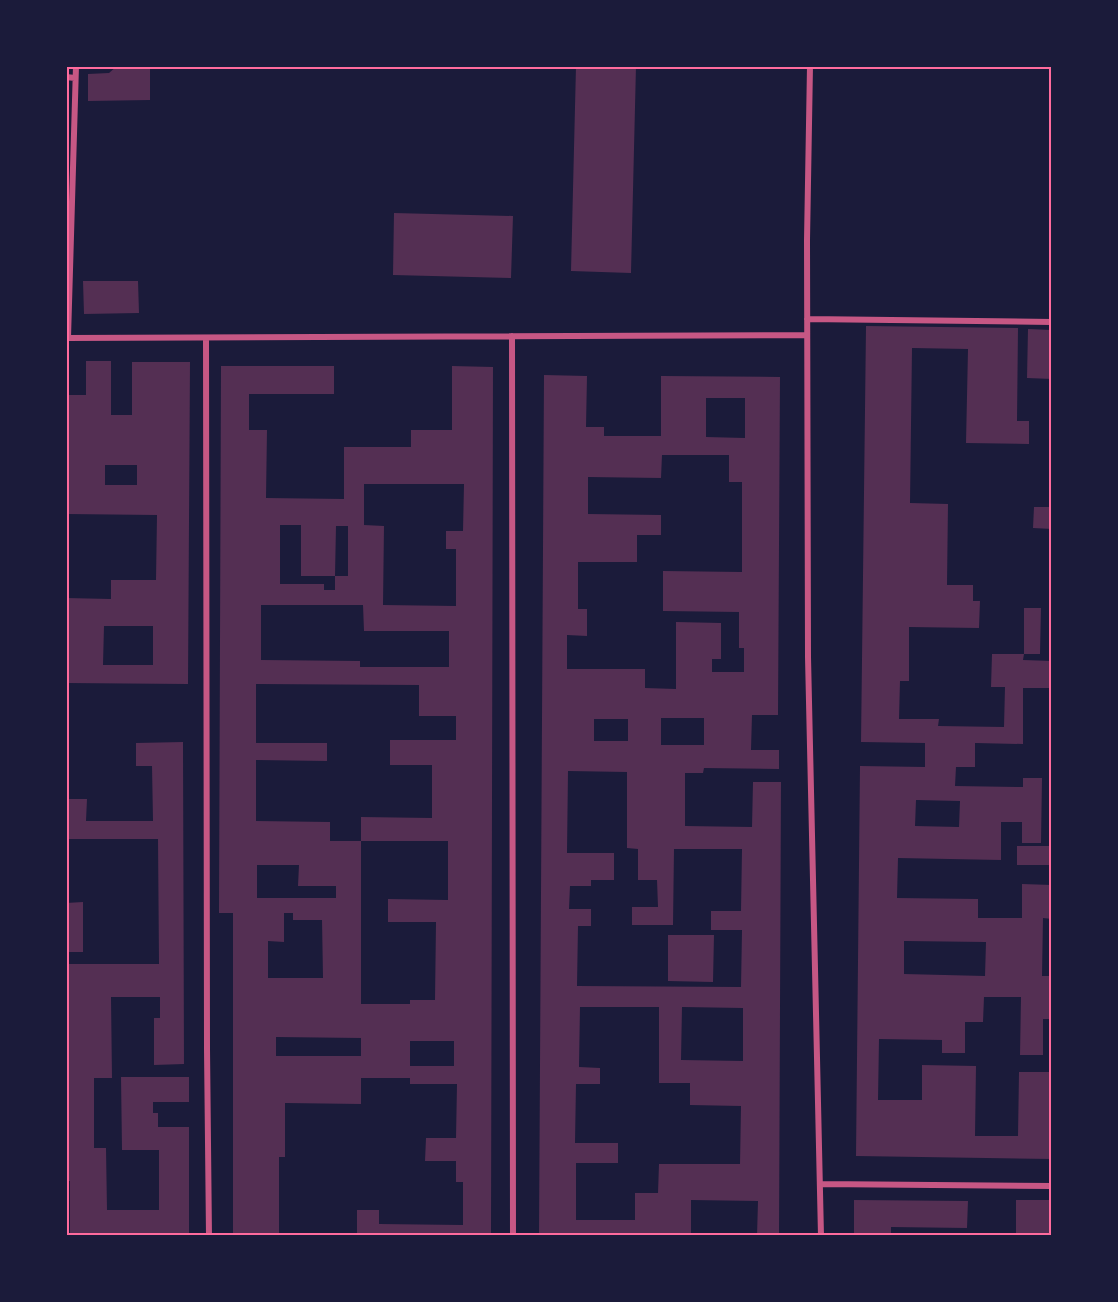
<svg xmlns="http://www.w3.org/2000/svg" width="1118" height="1302" viewBox="0 0 1118 1302" font-family="'Work Sans',sans-serif">
<rect width="100%" height="100%" fill="#1b1b3a"/>
<path fill="#542f53" fill-rule="evenodd" d="M117,66H150V100L88,101V74L109,73Z
M576,66H636L631,273L571,271Z
M394,213L513,216L511,278L393,275Z
M83,281H138L139,313L84,314Z
M866,326L1018,328L1017,421H1029V444L966,443L968,349L912,348L910,503L948,504L947,585H973V601H980L979,628L909,627V681H900L899,719H939L938,726L1004,727L1005,687H991L992,654H1024L1023,660L1052,661V688H1023V744L975,743V767H956L955,786L1023,787V778H1042L1041,843H1022V822H1001V860L898,858L897,898L978,899V918H1022V884L1052,885V919L1043,918L1042,976H1052V1019H1043V1055H1020L1021,997H984L983,1022H965V1053H942V1040L879,1039L878,1100H922V1065L976,1066L975,1136H1018L1019,1072H1052V1159L856,1156L860,766L925,767V743L861,742ZM916,800L960,801L959,827L915,826ZM904,941L986,942L985,976L904,974Z
M1028,329L1052,330V379L1027,378Z
M86,361H111V415H132V362H190L188,684L66,683V598L111,599V580H156L157,515L66,514V395H86ZM105,465H137V485H105ZM104,626H153V665H103Z
M221,366H334V394H249V430H267L266,498L344,499V447H411V430H452V366L493,367L491,1236H357V1210H379V1224L463,1225V1182H456V1161H425L426,1138H456L457,1084H410V1078H361V1104L285,1103V1157H279V1234H273V1236H233V913H219ZM364,484H464L463,531H446V549H456V606L383,605L384,526L364,525ZM280,525H301V576H335L336,526H348V576H335V590H324V584H280ZM261,605H363L364,631H449V667H360V661L261,660ZM256,684L419,685V716H456V740H390V765H432V818L361,817V841H448V900L388,899V922H436L435,1000H410V1004H361V841H330V822L256,821V760L327,761V743H256ZM257,865H299L298,886H336V898H257ZM284,913H293V920H322L323,978H268V941L284,942ZM276,1037L361,1038V1056H276ZM410,1041H454V1066H410Z
M544,375L587,376L586,427H604V436H661V376L780,377L778,715H752L751,750H779V769L704,768L703,773H685V826L752,827L753,782H781L779,1236H757L758,1201L691,1200V1236H539ZM706,398H745V438L706,437ZM662,455H729V482H742V572L663,571V611L739,612V648H744V672H712V659H721V623L676,622V689L645,688V669H567V635L587,636V609H578V562H637V535H661V515L588,514V477L661,478ZM661,718H704V745H661ZM594,719H628V741H594ZM568,771L627,772V848L638,849V880H657L658,907H632V925H673L674,849H742L741,911H711V930H742L741,987L577,986L578,926H591V909H569L570,886H591V880H614V853H567ZM580,1007H659V1083H690V1105L741,1106L740,1164H659L658,1193H635V1220H576V1163H618V1143H575L576,1084H600V1068L579,1067ZM682,1007L743,1008V1061L681,1060Z
M1034,507H1052V529L1033,528Z
M1024,608H1041L1040,654H1024Z
M183,742L184,1064L154,1065V1018H160V997H111L112,1078H94V1148H106L107,1210H159V1150H122L121,1077H189V1102H153V1113H158V1127H189V1235H70V1181H66V989H69V964H159L158,839H66V799H87L86,821H153L152,766H136V743Z
M1017,846H1052V865H1017Z
M83,902V952H66V903Z
M668,935H714L713,982L668,981Z
M854,1200L968,1201L967,1228L891,1227V1236H854Z
M1016,1200H1052V1236H1016Z"/>
<g fill="none" stroke-linecap="round" stroke-linejoin="round">
<path stroke="#c65784" stroke-width="6" d="M810,66L807,240L808,657L821,1236
M66,77L75,78
M807,319L1052,322
M512,336L513,1236
M66,338L807,335
M68,338L76,66
M206,339L207,1049L209,1236
M820,1184L1052,1186"/>
</g>
<rect width="1118" height="1302" fill="none" stroke="#1b1b3a" stroke-width="135"/>
<rect x="68" y="68" width="982" height="1166" fill="none" stroke="#ff6b9d" stroke-width="2"/>
</svg>
